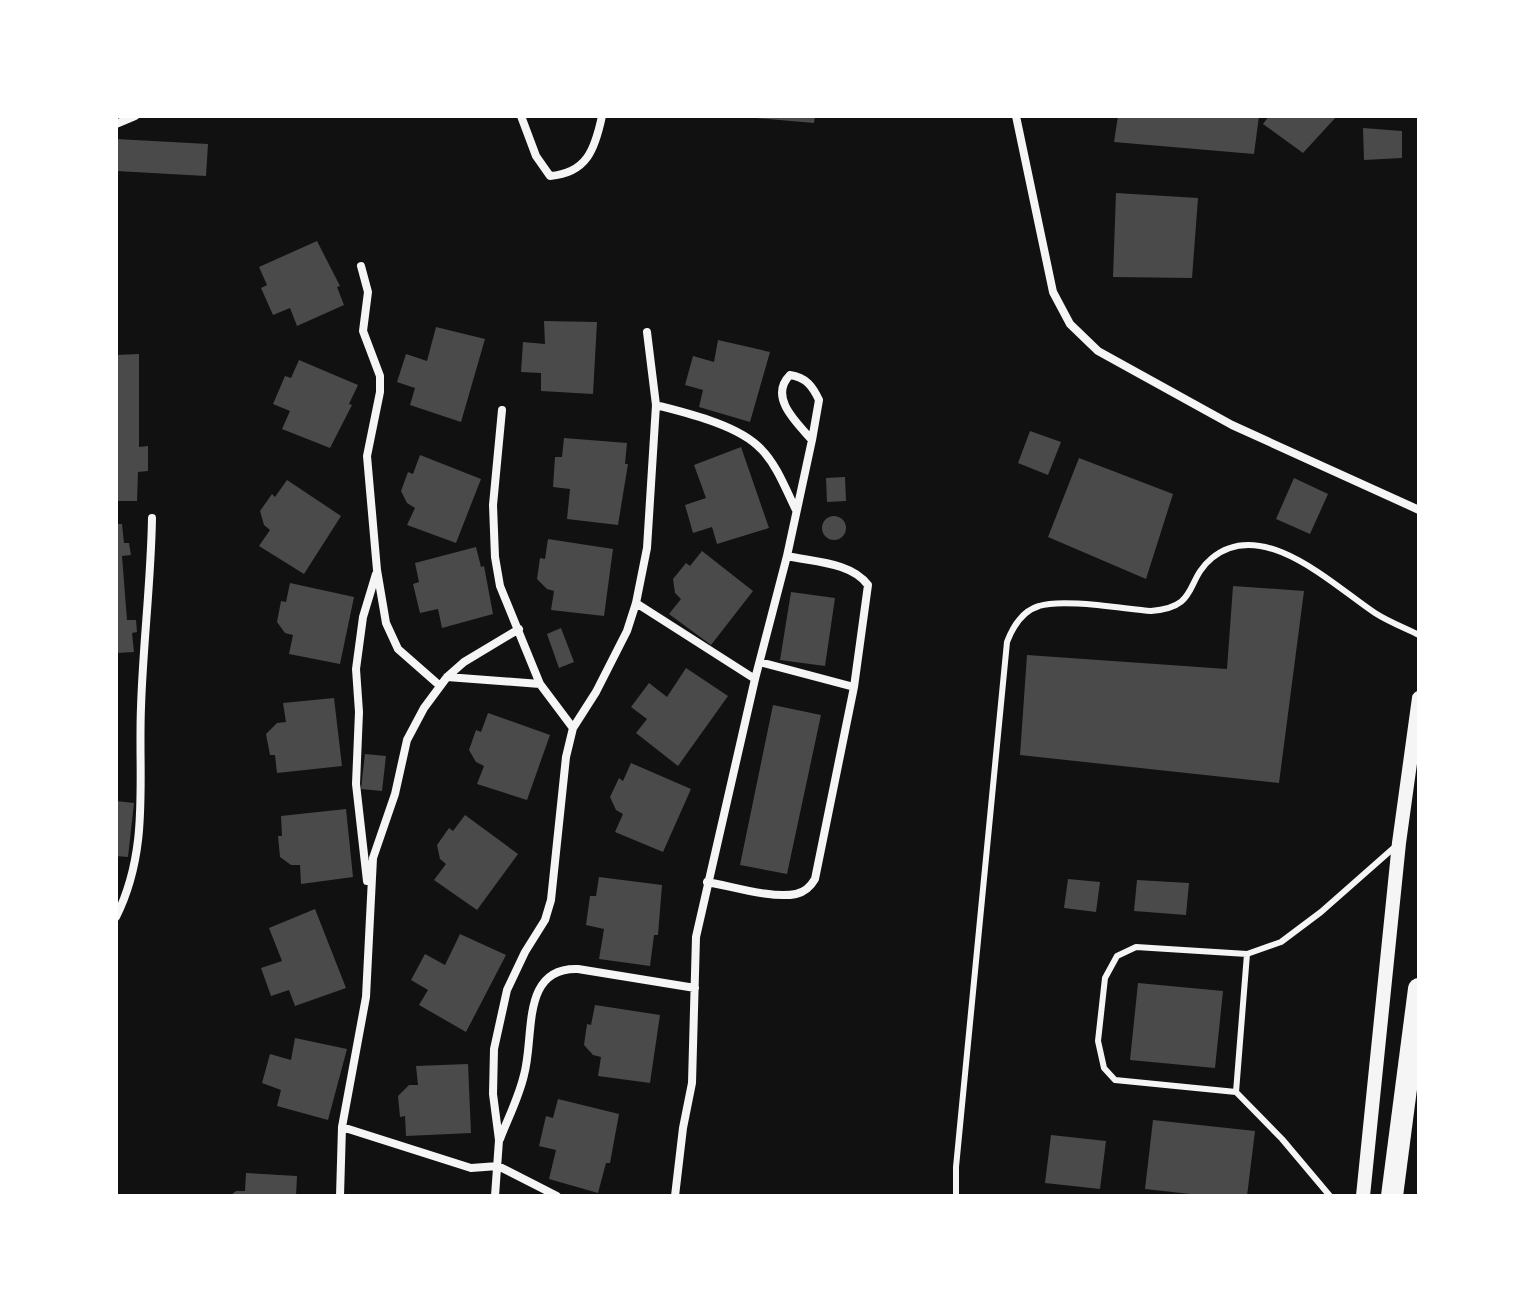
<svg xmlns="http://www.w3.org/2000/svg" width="1535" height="1312" viewBox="0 0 1535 1312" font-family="'Asap Condensed',sans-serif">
<rect width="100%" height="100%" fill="#111"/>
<path fill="#4a4a4a" d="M756,116H815L814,123L756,118Z
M1118,116H1259L1254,154L1114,142Z
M1269,116H1337L1303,153L1263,124Z
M1363,128L1402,131V158L1364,160Z
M116,139L208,144L206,176L116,171Z
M1116,193L1198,198L1192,278L1113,277Z
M317,241L340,286L337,287L344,305L297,326L290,308L273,315L261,288L267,285L259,267Z
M544,321L597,322L593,394L541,391V373L521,372L523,342L545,344Z
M436,327L485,339L461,422L410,405L415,388L397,382L406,354L427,361Z
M718,340L770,352L750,422L699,407L703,390L685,385L693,356L714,362Z
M139,354V447L148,446V471L138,472L137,501H116V355Z
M299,360L358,385L349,404L352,405L330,448L282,429L290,411L273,404L285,376L291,378Z
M1030,431L1061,442L1048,475L1018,463Z
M564,438L627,443L625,464H628L618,525L567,519L570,489L553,487L555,457H562Z
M741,447L769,528L717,544L712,527L693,533L685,505L706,498L694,465Z
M420,455L481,479L456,543L407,525L415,508L407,503L401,491L408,472L413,474Z
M1079,458L1173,494L1146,579L1048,537Z
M845,477L846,501L827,502L826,478Z
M1294,478L1328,494L1310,534L1276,519Z
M287,480L341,516L304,574L259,546L270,530L264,525L260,511L272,494L275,497Z
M822 528a12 12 0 1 1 24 0a12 12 0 1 1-24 0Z
M116,524H122L124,543H129L131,555L122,556L127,620H136L137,632L132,633L134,652L116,653Z
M548,539L613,549L604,616L551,610L554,591L547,589L537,579L540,558L545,559Z
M476,547L481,567L484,566L493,614L442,628L438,609L420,613L413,584L419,582L415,563Z
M702,551L753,591L711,645L669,614L681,599L675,593L673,579L686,563L690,566Z
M290,583L354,597L340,664L289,654L293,635L285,633L277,622L281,601L286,602Z
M1233,586L1304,591L1279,783L1020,755L1027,655L1227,669Z
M791,592L835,598L825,666L780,660Z
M561,628L574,662L559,668L547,634Z
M686,668L728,696L678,766L636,733L647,719L631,707L649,683L667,697Z
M334,698L342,766L277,773L275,755H270L266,734L277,723L286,722L283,703Z
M773,705L821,715L787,874L740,865Z
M488,713L550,735L527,800L477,784L484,766L476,762L469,750L476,730L481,732Z
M365,754L386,756L382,791L361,789Z
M631,763L691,789L663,852L615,832L623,814L616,810L610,797L619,778L623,781Z
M116,801L134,803L128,857L116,856Z
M346,809L353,877L301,884L300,865H291L280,857L278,836H282L281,816Z
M465,815L518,854L477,910L434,880L446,864L440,859L437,845L449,828L453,831Z
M599,877L662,885L658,935H654L650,966L599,959L604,929L586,925L590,896H596Z
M1068,879L1100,882L1096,912L1064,908Z
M1137,880L1189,883L1186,915L1134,911Z
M315,909L346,988L295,1006L289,990L271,996L261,968L282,961L269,928Z
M460,934L506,955L466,1032L419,1005L428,990L411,980L425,954L445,965Z
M1138,983L1223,991L1215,1068L1130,1060Z
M595,1005L660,1015L650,1083L598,1076L601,1057L593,1055L584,1045L587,1024L591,1025Z
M295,1038L347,1049L328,1120L277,1106L281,1090L262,1083L270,1054L291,1060Z
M468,1064L471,1133L406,1136L405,1116L400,1117L398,1096L409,1085H418L416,1066Z
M558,1099L619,1114L610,1163H606L598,1193L549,1179L556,1150L539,1146L546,1116L553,1118Z
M1153,1120L1255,1131L1247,1196H1208L1145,1189Z
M1051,1135L1106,1141L1100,1189L1045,1183Z
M246,1173L297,1176L296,1196H230L236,1191H245Z"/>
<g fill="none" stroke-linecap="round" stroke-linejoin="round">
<path stroke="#f5f5f5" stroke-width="6" d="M1236,1092L1247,954
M956,1196V1167L1007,642C1013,626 1022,611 1039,606C1063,598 1124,609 1151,611C1200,607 1184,581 1212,558C1263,516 1334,586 1375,613C1389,622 1405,628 1419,635
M1330,1196L1282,1139L1236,1092L1115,1080L1104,1068L1098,1041L1105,978L1117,956L1136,947L1247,954L1281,942L1321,912L1397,845"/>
<path stroke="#f5f5f5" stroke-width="8" d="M521,116L536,156L550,176C587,173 595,149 602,116
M1016,116L1053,292L1070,324L1098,351L1232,425L1419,510
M116,124L135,116
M361,266L368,292L363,331L380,376V392L367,456L377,570L386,623L398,649L439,685
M656,405C687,413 739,425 761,449C777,465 786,490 796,510
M502,410L493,505L495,557L500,586L540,684L573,728
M636,603L755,679
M760,662L854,687
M447,677L540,684
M367,881L356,784L359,712L356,669L363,617L376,574
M707,882C731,886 772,899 796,894C805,892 811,886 815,879L854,687L868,585C851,562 813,562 787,556
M116,917C150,849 138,780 141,707C143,644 151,581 152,518
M342,1127L471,1168L498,1166L557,1196
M500,1139C508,1118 519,1097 524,1075C535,1036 520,967 578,969L695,988
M340,1196L342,1127L366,997L373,858L395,794L407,740L424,708L447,677L464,662L519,629
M495,1196L499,1140L493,1094L494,1049L507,990L525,952L545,920L551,900L566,757L573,728L596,692L627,631L636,603L647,548L656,405L647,332
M675,1196L683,1128L692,1083L696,937L755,679L787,556L812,440C797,423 768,397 790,375C806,377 813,387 819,400L812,440"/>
<path stroke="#f5f5f5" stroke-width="14" d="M1363,1196L1399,843L1419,698"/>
<path stroke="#f5f5f5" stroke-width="22" d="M1392,1196L1419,989"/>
</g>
<rect width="1535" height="1312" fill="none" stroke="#ffffff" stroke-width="236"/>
</svg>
